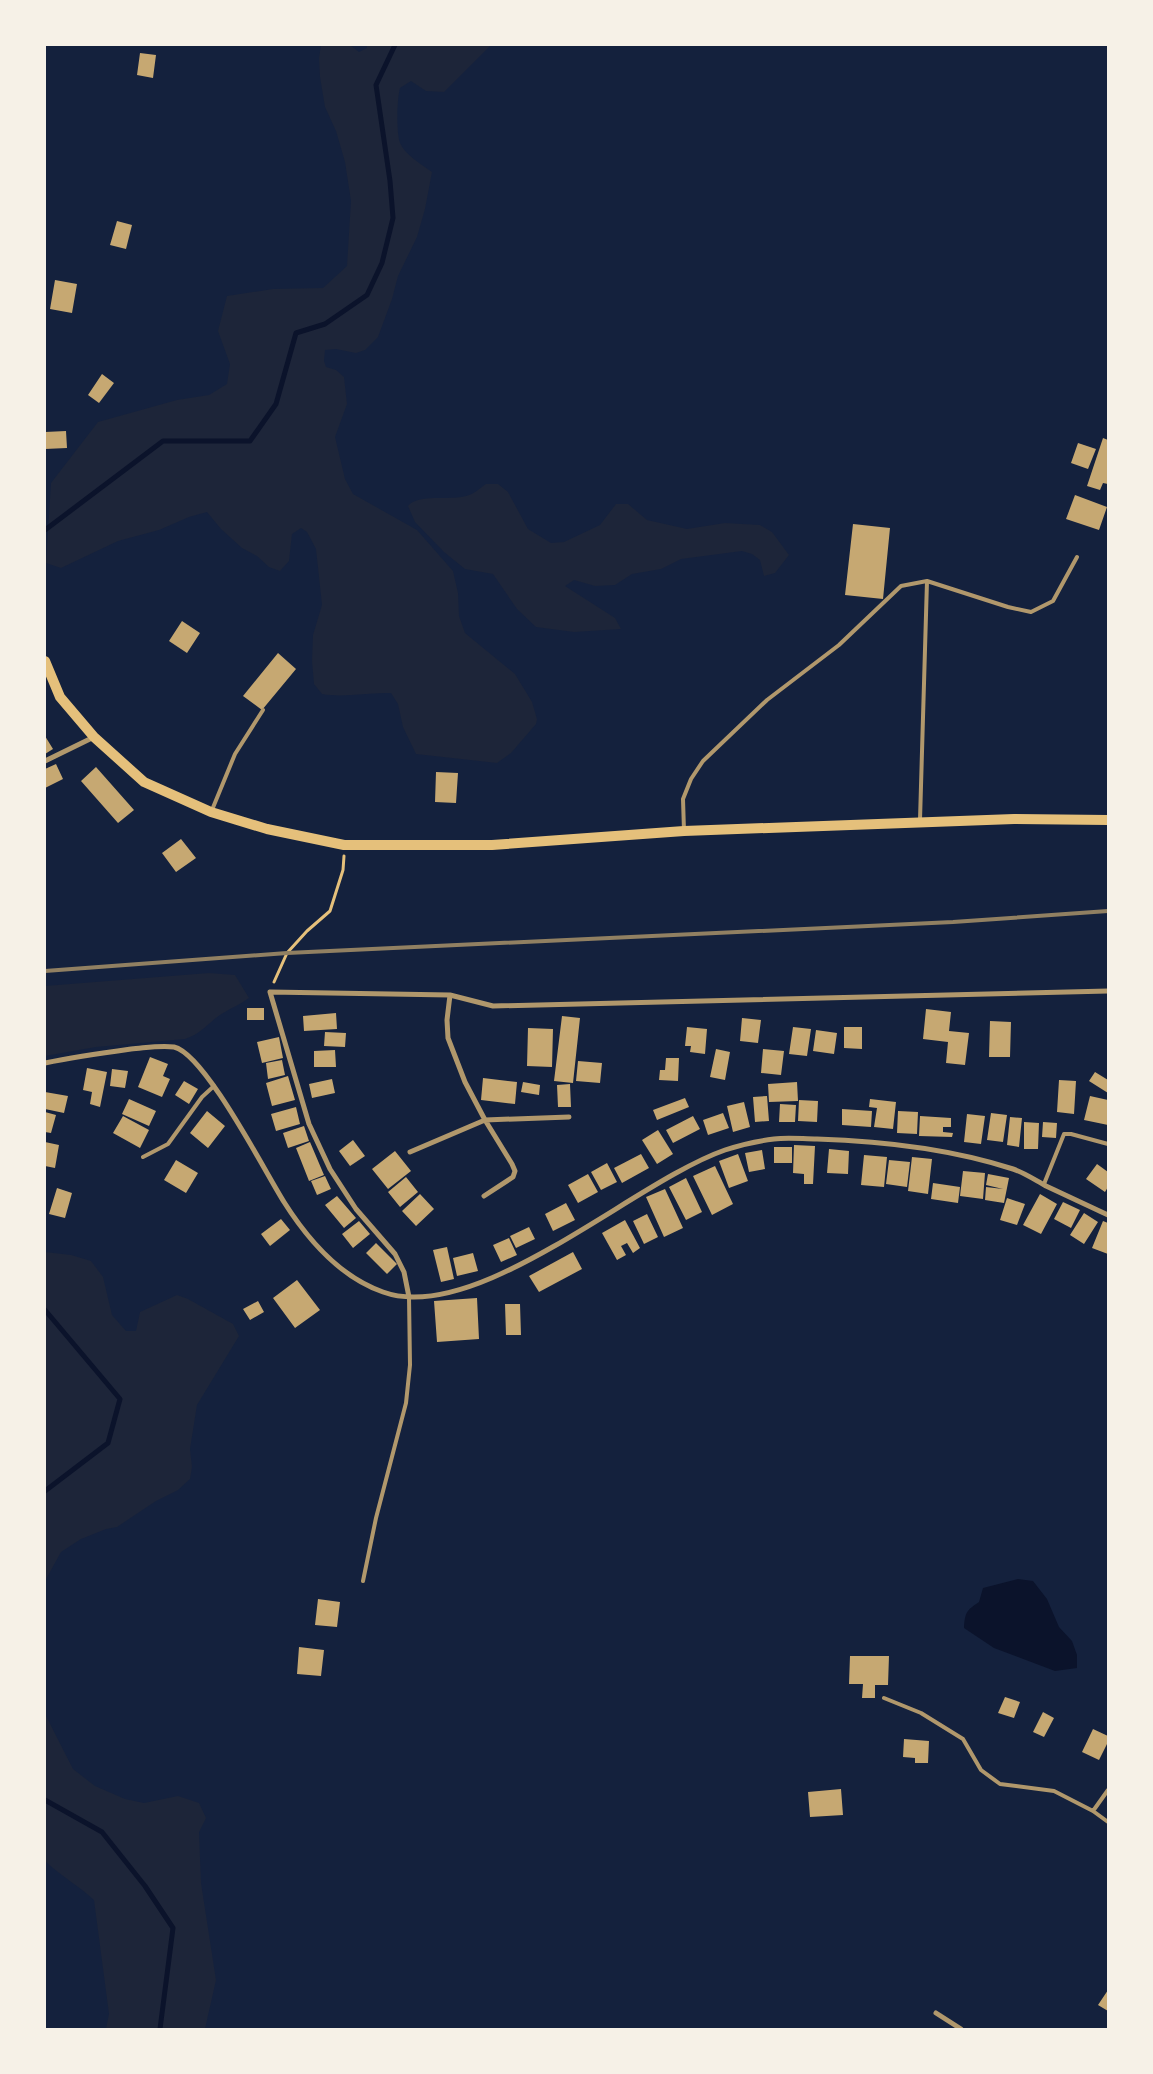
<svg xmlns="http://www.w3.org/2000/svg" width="1153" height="2074" viewBox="0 0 1153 2074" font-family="Signika,sans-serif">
<rect width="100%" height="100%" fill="#14213d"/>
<path fill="#1d2539" d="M321,45H350L359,52L367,48V45H491L444,92L426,91L411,81L400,88C397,99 396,131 400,143C405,155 421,164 432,172L425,209L417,237L398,276L392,299L378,337L365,350L356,353L336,349L325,350L324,361L326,367L336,370L344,377L347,404L335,437L345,479L353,494L417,530L453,571L458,593L459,616L465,633L515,674L532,702L537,719L536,724L511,753L497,763L416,754L403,727L398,704L391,693C368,692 345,698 322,694L314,684L312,661L313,635L322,605L316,549L307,532L301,528L292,534L289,561L280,571L269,567L257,556L242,548L221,529L207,512L189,517L159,530L118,541L61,568L46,563L51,483L98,422L177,400L209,395L227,384L230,364L218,331L227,296L273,289L323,288L347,266L351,201L345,162L336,131L325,107L320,77L319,58Z
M486,484H498L508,492L528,529L551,543L564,542L600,525L616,504H628L647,520L687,529L725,523L760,525L772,532L789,555L775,573L764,576L760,560L752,554L742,551L681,559L661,569L632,574L615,585L595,586L574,580L565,586L615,618L621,629L574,632L536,627L517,609L493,574L465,569L444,552L415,522L408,506C419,493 449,501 466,496C473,495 480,488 486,484Z
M209,973L235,975L249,998C241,1004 233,1007 225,1012C210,1020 202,1034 185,1039L96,1047L45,1056V986Z
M45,1252L71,1255L91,1261L103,1277L112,1315L126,1331H136L140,1312L177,1295L188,1299L233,1324L239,1336L197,1405L190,1449L192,1467L190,1479L178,1490L156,1501L117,1527L106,1529L81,1539L61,1552L45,1581Z
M45,1714L73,1769L95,1786L125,1799L144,1803L178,1796L199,1803L206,1818L199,1832L201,1883L216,1980L205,2029H106L109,2014L94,1900C79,1886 61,1876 45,1861Z"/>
<path fill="#0b132b" d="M1018,1579L1033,1581L1047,1599L1059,1627L1072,1641L1077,1655V1668L1055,1671L994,1648L964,1628C965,1612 967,1610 979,1602L983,1588Z"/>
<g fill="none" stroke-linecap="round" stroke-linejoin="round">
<path stroke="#0b132b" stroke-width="5" d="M45,530L163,441H250L276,404L296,333L325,324L367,295L382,263L393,218L390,181L376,85L395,45
M45,1310L120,1399L108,1443L45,1491
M45,1800L102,1832L145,1886L173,1928L160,2029"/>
</g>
<path fill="#c6a872" d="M140,53L156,55L153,78L137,75Z
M117,221L132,225L126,249L110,245Z
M55,280L77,284L72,313L50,309Z
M102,374L114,383L99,403L88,395Z
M66,431L67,448L45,449V432Z
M1103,438L1108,440V484L1103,483L1100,490L1087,486Z
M1078,443L1096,449L1088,469L1071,463Z
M1075,495L1107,507L1099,530L1066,519Z
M853,524L890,528L883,599L845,595Z
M182,621L200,633L187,653L169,641Z
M278,653L296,669L262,710L243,696Z
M45,736L53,749L45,754Z
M56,764L63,779L45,788V769Z
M96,767L134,810L118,823L81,781Z
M436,772L458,773L456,803L435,802Z
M181,839L196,858L176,872L162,853Z
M247,1008H264V1020H247Z
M926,1009L951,1012L949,1031L969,1033L965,1065L946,1063L948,1042L923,1039Z
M336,1013L337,1029L304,1031L303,1016Z
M562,1016L580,1018L573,1083L554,1081Z
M742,1018L761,1020L758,1043L740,1041Z
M990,1021L1011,1022L1010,1057H989Z
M687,1027L707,1029L705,1054L690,1052L691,1046H685Z
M793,1027L811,1029L807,1056L789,1054Z
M844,1027H862V1049L844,1048Z
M528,1028L553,1029L552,1067L527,1066Z
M816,1030L837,1033L834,1054L813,1051Z
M325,1032L346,1033L345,1047L324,1046Z
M279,1037L283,1058L262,1063L257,1042Z
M716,1049L730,1052L725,1080L710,1077Z
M763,1049L784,1051L781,1075L761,1073Z
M335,1050L336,1067H314V1051Z
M150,1057L168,1064L163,1076L170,1079L162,1097L138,1087Z
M666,1058H679L678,1081L659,1080L660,1070H665Z
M282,1060L285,1075L268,1079L266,1063Z
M578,1061L602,1063L600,1083L576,1081Z
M87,1068L107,1072L100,1107L90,1104L92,1092L83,1090Z
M112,1069L128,1071L125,1088L110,1086Z
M1095,1072L1108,1080V1093L1089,1081Z
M288,1076L295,1100L272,1106L266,1083Z
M483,1078L517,1082L515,1104L481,1100Z
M332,1079L335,1093L312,1098L309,1084Z
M1059,1080L1076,1081L1074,1114L1057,1112Z
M184,1081L198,1089L189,1104L175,1095Z
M523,1082L540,1085L539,1095L521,1092Z
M797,1082L798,1101L769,1102L768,1084Z
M570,1084L571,1107H558L557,1085Z
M45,1092L68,1096L64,1113L45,1109Z
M767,1096L769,1121L755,1122L753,1097Z
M1090,1096L1108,1100V1125L1084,1120Z
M685,1098L689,1107L657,1120L653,1110Z
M129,1099L156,1111L149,1126L122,1114Z
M870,1099L896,1102L893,1129L874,1127L877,1108L869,1107Z
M799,1100L818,1101L817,1122L798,1121Z
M744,1102L750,1127L733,1132L727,1106Z
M780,1104L796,1105L795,1122H779Z
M296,1107L300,1124L276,1131L271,1114Z
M842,1109L872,1111L871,1127L842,1125Z
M207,1111L225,1126L208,1148L190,1133Z
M898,1111L918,1112L917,1134L897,1133Z
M45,1112L56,1115L51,1133L45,1132Z
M723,1113L729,1128L708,1135L703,1120Z
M991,1113L1007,1115L1003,1142L987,1140Z
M967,1114L985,1116L981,1144L964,1142Z
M123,1116L149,1130L140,1148L113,1133Z
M693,1116L700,1129L673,1143L666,1130Z
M920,1116L951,1118V1127H943V1132L953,1133L952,1137L919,1136Z
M1010,1117L1022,1118L1019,1147L1007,1145Z
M1024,1122L1039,1123L1038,1149H1024Z
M1043,1122L1057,1123L1056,1138L1042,1137Z
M304,1126L309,1141L288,1148L283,1133Z
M658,1130L673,1154L657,1164L642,1140Z
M353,1140L365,1156L350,1166L339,1151Z
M45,1142L59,1145L55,1168L45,1166Z
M310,1142L324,1175L309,1181L296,1148Z
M794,1145L815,1146L813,1184H804V1174L793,1173Z
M774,1147H792V1163H774Z
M829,1149L849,1151L848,1174L827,1173Z
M762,1150L765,1169L749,1172L745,1153Z
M395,1151L411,1171L388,1189L372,1169Z
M641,1154L649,1168L622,1183L614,1168Z
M738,1154L748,1181L729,1188L719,1161Z
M864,1155L887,1157L884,1187L861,1185Z
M912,1157L932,1159L928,1194L908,1191Z
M176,1160L198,1173L186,1193L164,1180Z
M889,1160L910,1162L907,1187L886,1184Z
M607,1163L617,1182L601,1190L591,1172Z
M1097,1164L1108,1172V1187L1105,1192L1086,1179Z
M715,1166L733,1204L712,1215L693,1176Z
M963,1171L985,1173L983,1199L960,1196Z
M588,1174L598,1192L578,1203L568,1185Z
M988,1174L1009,1178L1004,1203L985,1200L986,1187L1003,1189L986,1185Z
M325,1176L331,1189L317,1195L311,1181Z
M406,1177L418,1192L400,1207L388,1192Z
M686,1178L702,1212L686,1220L669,1187Z
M933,1183L960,1187L958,1203L931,1199Z
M57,1188L72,1193L65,1218L49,1214Z
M665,1189L683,1228L664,1237L646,1197Z
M420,1194L434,1209L416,1226L402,1211Z
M1040,1194L1057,1204L1041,1234L1023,1225Z
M337,1196L356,1218L344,1228L325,1205Z
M1007,1198L1025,1204L1017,1225L1000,1220Z
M1063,1202L1080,1210L1071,1228L1054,1219Z
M566,1203L575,1220L553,1231L545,1214Z
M1084,1213L1098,1222L1084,1244L1070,1235Z
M647,1214L658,1237L644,1244L633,1221Z
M281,1219L290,1230L270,1246L261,1234Z
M625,1220L640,1248L633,1253L627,1243L621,1246L626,1255L617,1260L602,1233Z
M359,1221L370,1234L353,1248L342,1234Z
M1103,1221L1108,1223V1254L1092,1248Z
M529,1227L535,1239L516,1248L510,1236Z
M509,1238L517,1255L501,1262L493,1245Z
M376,1243L397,1264L387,1274L366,1253Z
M447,1247L454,1279L441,1282L433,1250Z
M573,1252L582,1269L539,1292L529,1276Z
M473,1253L478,1271L457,1276L453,1258Z
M297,1280L320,1310L295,1328L273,1298Z
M477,1298L479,1339L437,1342L434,1301Z
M258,1301L264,1312L250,1320L243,1309Z
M505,1304H520L521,1335H506Z
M318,1599L340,1602L337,1627L315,1625Z
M299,1647L324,1650L321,1676L297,1674Z
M850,1656H889L888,1685H875V1698H862L863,1684H849Z
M1005,1697L1020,1702L1014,1718L998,1713Z
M1043,1712L1054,1718L1044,1737L1033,1732Z
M1093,1729L1108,1736V1742L1099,1760L1082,1752Z
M904,1739L929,1741L928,1763H915V1758L903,1757Z
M841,1789L843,1815L810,1817L808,1792Z
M1108,1990V2011L1098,2005Z"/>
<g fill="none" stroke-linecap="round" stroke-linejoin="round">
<path stroke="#e5c07b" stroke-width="3" d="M274,982L287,953L307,931L330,911L343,870L344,856"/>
<path stroke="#b1986c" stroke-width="4" d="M212,810L235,754L263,710
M920,820L927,581L1008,607L1031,612L1053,601L1077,557
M684,831L683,799L691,779L703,761L767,700L839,645L901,586L927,581
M143,1157L168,1144L202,1097L214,1086
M1044,1184L1064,1134H1071L1108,1144
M363,1581L376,1518L406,1403L410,1365L409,1297
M884,1698L921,1713L963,1739L981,1770L1000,1784L1054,1791L1093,1811L1108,1822
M1093,1811L1108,1790"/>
<path stroke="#b1986c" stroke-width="5" d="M45,761L94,737
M450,995L447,1020L448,1038L465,1082L485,1120L512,1164L515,1171L513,1177L484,1196
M45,1063C74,1057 102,1053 131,1049C145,1048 160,1045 174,1047C205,1054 265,1172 284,1202C308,1240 340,1277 383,1292C477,1326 635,1181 725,1150C740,1145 758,1141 774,1139C788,1137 803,1139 817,1139C882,1141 951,1149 1013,1169C1025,1173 1035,1180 1046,1186C1067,1196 1087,1205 1108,1215
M410,1152L485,1120L569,1117
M409,1297L404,1272L395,1254L356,1209L330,1169L309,1124L270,992L450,995L493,1006L1108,991
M936,2013L961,2029"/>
<path stroke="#e5c07b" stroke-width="10" d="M45,661L60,697L94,737L144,782L211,812L267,829L344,845H492L684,831L1014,819L1108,820"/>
<path stroke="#918062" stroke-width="4" d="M45,971L287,953L953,922L1108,911"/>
</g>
<rect width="1153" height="2074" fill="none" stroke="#f6f1e7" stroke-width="92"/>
</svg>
